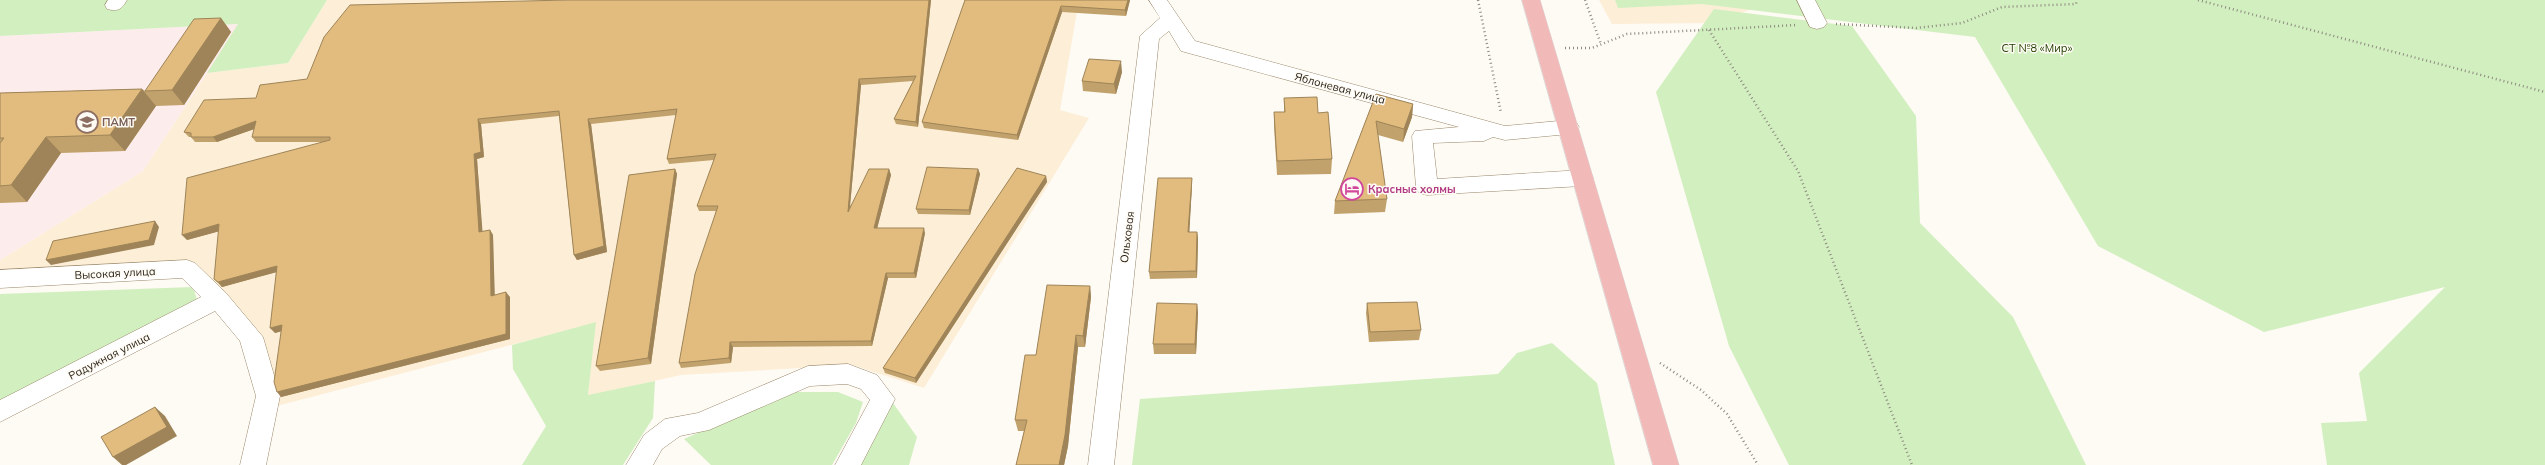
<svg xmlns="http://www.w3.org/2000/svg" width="2545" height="465" viewBox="0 0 2545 465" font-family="Mulish,sans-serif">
<rect width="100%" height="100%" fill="#fefaf4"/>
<path fill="#fdefd7" d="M327,0H1079L1060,110L1089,118L924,388L852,365L681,375L588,396L595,323L273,407L261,339L202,269L176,264L18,274L0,269V260L143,171L207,73L288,63Z
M1599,0H1793L1752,9L1711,23L1612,24Z"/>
<path fill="#fdecec" d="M239,24L143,171L0,260V36Z"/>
<path fill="#d2efbf" d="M0,0H327L288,63L207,73L238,24L0,36Z
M1615,0H2545V465H2327L2321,423L2367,421L2359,373L2445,287L2264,332L2098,246L1975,37L1702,4L1618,8Z
M1714,9L1852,26L1916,116L1920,223L2013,317L2086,465H1789L1729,346L1656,92Z
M193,287L198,303L0,401V294Z
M596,322L588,395L655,381L653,418L623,465H522L546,426L513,369L512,345Z
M1552,343L1597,383L1615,465H1132L1140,399L1498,374L1517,353Z
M791,392H838L863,402L856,423L832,465H711L684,439Z
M893,403L917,437L909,465H860Z"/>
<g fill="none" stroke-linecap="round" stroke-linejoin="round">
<g stroke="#99876a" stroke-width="1">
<path id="minor" d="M108,0H127C122,9 118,12 107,9L105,5Z
M1149,0H1167L1195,41L1505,126L1569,120L1576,122L1579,127L1576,132L1569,134L1505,140L1493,137L1484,141L1433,143L1437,179L1582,170L1590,173L1593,178L1590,183L1582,186L1427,195L1419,193L1416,187L1412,136L1415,131L1459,127L1181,51L1169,31L1159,39L1114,465H1088L1140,36L1160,18Z
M1797,0H1815L1827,23L1824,27L1817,29L1810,27Z
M187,260L195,263L226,293L263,337L280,396L266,465H240L256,396L240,341L215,311L0,422V400L201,297L182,278L0,288V270Z
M848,364L877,375L895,399L861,465H835L870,400L861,389L847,384L810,386L709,430L680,436L662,449L653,465H626L644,435L665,419L698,413L808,366Z"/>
</g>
<g stroke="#d8d6d4" stroke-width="1">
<path id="major" d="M1522,0H1540L1679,465H1653Z"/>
</g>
<path stroke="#8f8a81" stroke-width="2.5" stroke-dasharray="1 3" stroke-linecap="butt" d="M1478,0L1501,113
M1585,0L1601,44
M2198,0L2545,92
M1836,24L1916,28L1962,23L2002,7L2076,4L2077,0
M1709,30L1798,171L1912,465
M1565,48H1592L1627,34L1797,25
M1660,363L1701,390L1727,414L1758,465"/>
<use href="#minor" fill="#fff" fill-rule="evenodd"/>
<use href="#major" fill="#f2b9b9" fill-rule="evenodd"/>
</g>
<path fill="#c2a26c" d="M931,0L918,127L896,124L894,119L913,81L861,85L850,206L889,169L891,175L877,228L925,233L916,278H888L872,346L733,347L731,363L681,368L679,363L716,211H699L697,206L714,160L669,164L667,159L676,115L591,124L607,252L577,260L574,255L559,116L481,124L484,157L477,159L482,232L490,230L493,235L494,295L510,297V339L281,397V331L275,333L276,272L222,287L214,279L219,231L187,240L322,142H256L252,137L254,129L217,142H195L191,137H189L184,132L256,98Z
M965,0H1130L1126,16L1062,12L1018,140L924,128L922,122Z
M221,18L231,32L184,105L156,106L125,151L61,153L27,202L0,203V93L142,89L145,91Z
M1122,72L1116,94L1083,91L1082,81Z
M1376,94L1413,104L1412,117L1403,142L1378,135L1387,199L1385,212L1334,214L1335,201Z
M1284,98L1318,113L1332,159L1331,174L1277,175L1274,126V112H1284Z
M675,169L677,174L651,364L600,371L596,366Z
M978,169L980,174L970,215L918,214L916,209Z
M1046,176L1047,182L916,383L885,373L883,368Z
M1192,178V185L1189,232H1197L1198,239L1197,278L1150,279L1149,272Z
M1090,286L1091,297L1085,347H1078L1068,446L1064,465H1016L1024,431H1018L1015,420L1036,355Z
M1367,303L1421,330L1419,340L1369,342L1366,313Z
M1197,304L1198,313L1196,354H1154L1153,344Z"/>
<path fill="#9e8458" d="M929,0H931L918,127L916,122Z
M1128,0H1130L1126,16L1125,10Z
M1061,6L1062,12L1018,140L1017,135Z
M221,18L231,32L184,105L172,90Z
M1121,61L1122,72L1116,94L1114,84Z
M859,79L861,85L849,217L848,212Z
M142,89L156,106L125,151L110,135Z
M1413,104L1412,117L1403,142L1404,129Z
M478,119L481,124L484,157L477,159L483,238L479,232L474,154Z
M588,119L591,124L607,252L577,260L574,255Z
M256,121L260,127L217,142L213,137Z
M46,137L61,153L27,202L11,185Z
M675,169L677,174L651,364L648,358Z
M889,169L891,175L876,233L874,228Z
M978,169L980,174L970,215L969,210Z
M1046,176L1047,182L916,383L915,378Z
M1192,178V185L1189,239L1188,232Z
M155,221L159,227L154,245L51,265L46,260Z
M219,224L224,230L187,240L182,235Z
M924,228L925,233L916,278L914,273Z
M490,230L493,235L495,301L491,296Z
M1197,232L1198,239L1197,278L1196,271Z
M277,266L281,271L222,287L218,282Z
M886,273L888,278L872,346L871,341Z
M1090,286L1091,297L1085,347L1083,336Z
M506,292L510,297V339L281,397L277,392Z
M1197,304L1198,313L1196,354L1195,344Z
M282,325L287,330L275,333L270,328Z
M1076,335L1078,347L1068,446L1064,465H1059Z
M730,342L733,347L731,363L729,358Z
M155,407L165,416L177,436L126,465H122L113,457Z"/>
<path fill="#e1bc7e" stroke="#9e8458" d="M568,0H929L916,122L894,119L916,76L859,79L848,212L869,169H889L874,228H924L914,273H886L871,341L730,342L729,358L679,363L695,274L718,206H697L716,154L667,159L677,109L588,119L604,246L574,255L559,111L478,119L481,152L474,154L479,232L490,230L491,296L506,292V334L277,392L274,382L282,325L270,328L277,266L218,282L214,279L219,224L182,235L187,178L330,140V137H252L256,121L213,137H191V133L184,132L204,100L256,98L260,85L307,79L324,37L350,5Z
M965,0H1128L1125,10L1061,6L1017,135L922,122Z
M221,18L172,90L145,91L194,19Z
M1089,59L1121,61L1114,84L1082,81Z
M142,89L110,135L46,137L11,185L0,186V143L4,138H0V93Z
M1376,94L1413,104L1404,129L1376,121L1387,199L1335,201Z
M1317,97L1318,113L1328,112L1332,159L1277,161L1274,112H1285L1284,98Z
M927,167L978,169L969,210L916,209Z
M1017,168L1046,176L915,378L883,368Z
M675,169L648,358L596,366L629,175Z
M1158,178H1192L1188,232H1197L1196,271L1149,272Z
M155,221L149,240L46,260L53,241Z
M1047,285L1090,286L1083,336L1076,335L1065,435L1059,465H1016L1027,420H1015L1025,355H1036Z
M1417,302L1421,330L1370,332L1367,303Z
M1157,303L1197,304L1195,344H1153Z
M155,407L167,427L113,457L101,437Z"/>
<defs>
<g id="university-ring" transform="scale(1.15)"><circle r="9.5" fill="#fefaf4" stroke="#8d6e63" stroke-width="1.5"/><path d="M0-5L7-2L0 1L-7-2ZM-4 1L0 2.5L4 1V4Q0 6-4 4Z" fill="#8d6e63"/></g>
<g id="hotel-ring" transform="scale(1.15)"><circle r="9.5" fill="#fefaf4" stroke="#d1479c" stroke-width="1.5"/><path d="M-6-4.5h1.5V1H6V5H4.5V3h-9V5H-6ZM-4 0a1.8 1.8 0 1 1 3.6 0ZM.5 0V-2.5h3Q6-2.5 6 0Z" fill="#d1479c"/></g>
</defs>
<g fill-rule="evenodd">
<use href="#university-ring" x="87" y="122"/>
<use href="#hotel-ring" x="1352" y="189"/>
</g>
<g text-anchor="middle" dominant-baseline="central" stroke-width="3" stroke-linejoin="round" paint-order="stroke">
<g font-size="11" fill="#224100" stroke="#fefaf4">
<text x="2037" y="48">СТ №8 «Мир»</text>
</g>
<g font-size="11" fill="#241d12" stroke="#fefaf4">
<text transform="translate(1340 88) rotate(15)">Яблоневая улица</text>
<text transform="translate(1127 237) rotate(-83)">Ольховая</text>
<text transform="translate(115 273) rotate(-3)">Высокая улица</text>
<text transform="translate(109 356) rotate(-27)">Радужная улица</text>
</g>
<g font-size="11" font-weight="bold" fill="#785e54" stroke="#fefaf4" text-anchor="start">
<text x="102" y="122">ПАМТ</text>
</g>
<g font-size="11" font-weight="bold" fill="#b23c85" stroke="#fefaf4" text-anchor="start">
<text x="1368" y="189">Красные холмы</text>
</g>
</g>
</svg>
